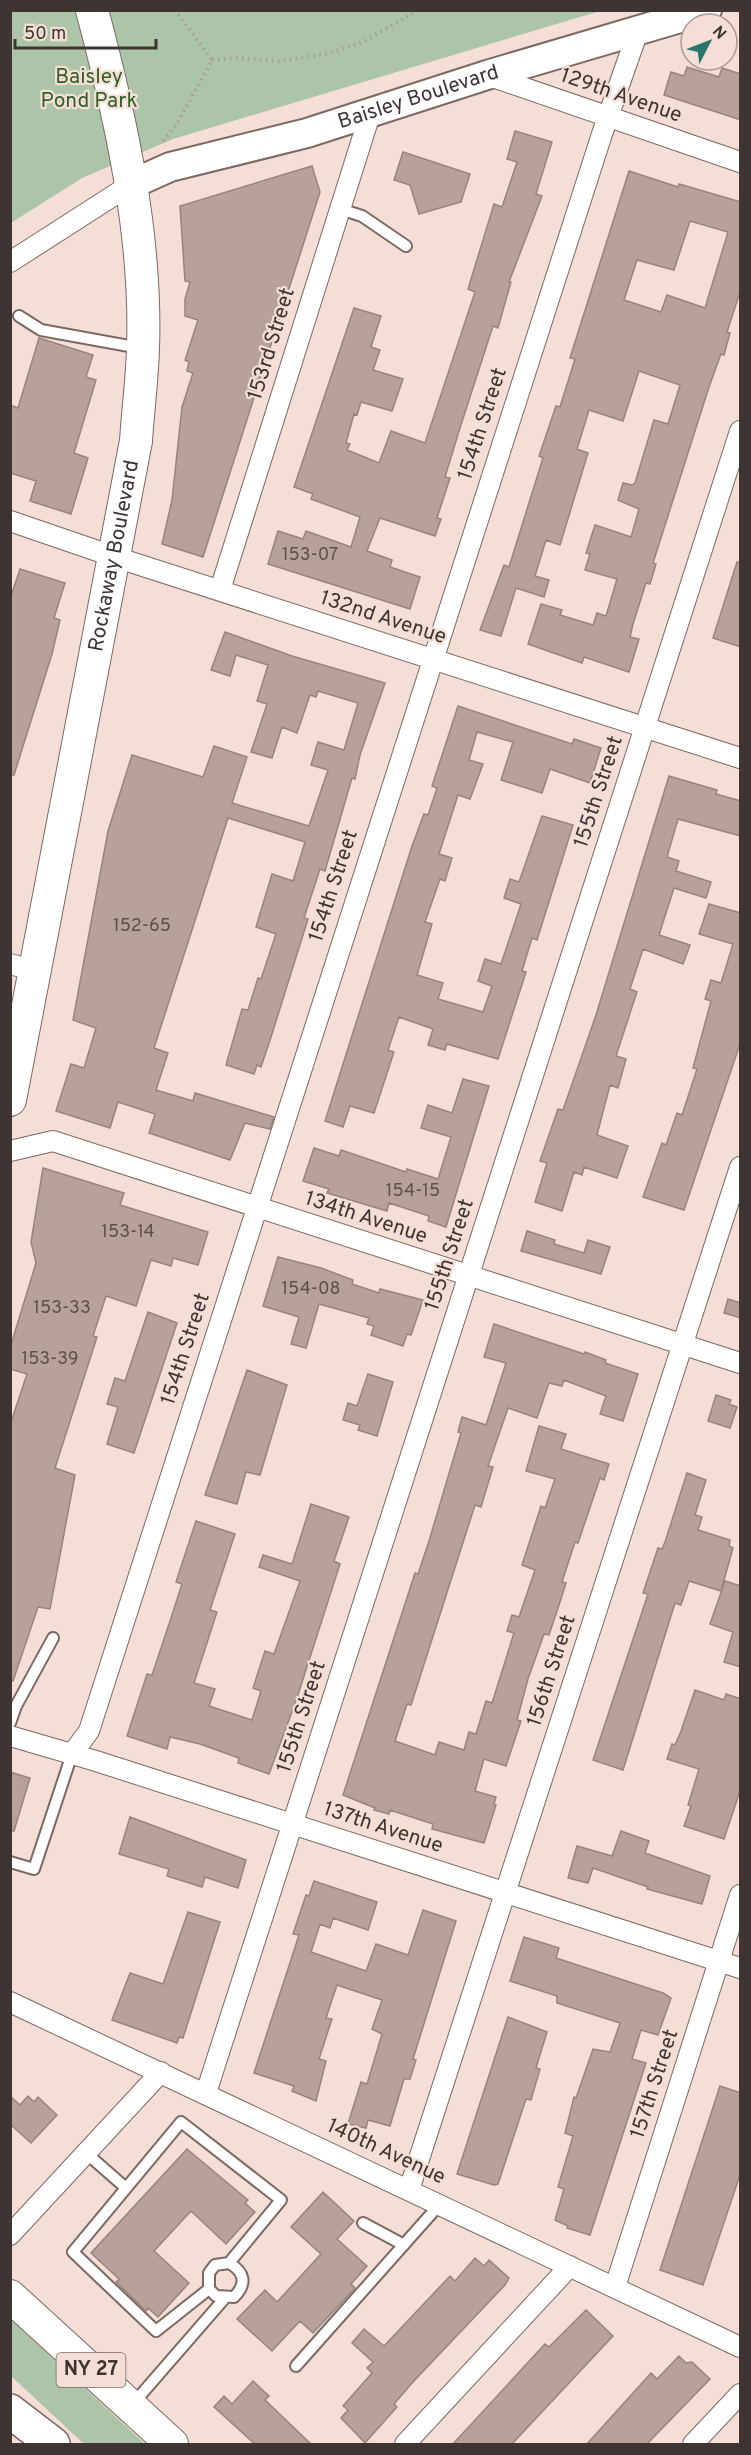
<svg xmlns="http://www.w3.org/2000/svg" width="751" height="2455" viewBox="0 0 751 2455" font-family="Overpass,sans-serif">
<rect width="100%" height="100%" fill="#f4ded6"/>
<path fill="#acc4a7" d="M11,11H600L173,139L82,178L11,223Z
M11,2320L145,2444H84L11,2376Z"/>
<path fill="#b6a29a" stroke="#98847d" stroke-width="1.5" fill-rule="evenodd" d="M687,67L719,77L722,68L741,74V120L664,95L671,72L684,76Z
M515,131L552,142L536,194L542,196L509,282H511L498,328L493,326L459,431L445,477L450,478L437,518L441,519L435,536L380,518L367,551L392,560L390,567L420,577L410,609L268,564L278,531L303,539L306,531L351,547L360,517L311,499L313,494L294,487L354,308L381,316L371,347L380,350L373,370L403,379L392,411L361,402L357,415L354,414L346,443L350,444L347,450L379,463L391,431L425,443L475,292L468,289L494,204L502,207L517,162L507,159Z
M403,152L470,174L461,202L419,214L410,185L394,180Z
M312,166L320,192L203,557L162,544L172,500L182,407L193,373L187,371L189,362L185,360L198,320L185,316V299L190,282L185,281L180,206Z
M629,171L678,187L679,184L741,202V289L727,332L730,333L724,355L721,354L709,387L653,563L656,564L650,584L646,583L633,624L630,637L639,639L629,672L584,657L582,663L528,644L541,604L562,610L560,615L593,625L597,613L606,616L617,579L585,570L590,554L586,553L595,525L631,537L639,509L618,500L623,483L632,485L635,483L654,420L668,424L680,385L639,371L623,421L589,410L577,449L588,453L560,545L546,540L535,576L549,580L544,597L516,588L501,636L480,630L504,565L509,567L543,458L539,456L556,406L560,407L575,359L570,358ZM690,221L728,232L705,308L667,295L661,312L624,300L637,260L674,270Z
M39,338L93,355L86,377L96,380L74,453L88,458L71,514L30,501L36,481L10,473V405L18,408Z
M737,562L741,563V647L713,638Z
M20,569L65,583L54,618L60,620L52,654L14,775H10V599Z
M225,632L292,656L385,683L360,755L355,779L352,778L325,871L320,869L304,918L308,919L272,1034L261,1067L257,1065L254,1074L226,1065L242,1009L248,1010L258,978L261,979L276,934L256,927L272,874L293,881L305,842L228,818L154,1048L168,1053L156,1090L193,1101L195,1093L274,1117L270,1129L245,1123L230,1160L149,1133L155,1114L118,1102L110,1128L56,1111L71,1064L84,1068L96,1028L73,1020L108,831L132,755L203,777L214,746L247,757L232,803L309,826L328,770L311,765L318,742L344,750L358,703L318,691L316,697L310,695L297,733L282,727L272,758L251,752L267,704L257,701L268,665L236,655L230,676L211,670Z
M458,706L572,744L574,739L601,748L590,783L550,769L542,793L501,780L513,742L477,732L469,760L483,764L470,799L458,795L439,854L452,858L445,881L440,879L425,922L432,924L417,975L443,983L438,999L483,1012L492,986L478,981L485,959L501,964L521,904L504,898L510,879L519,882L542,816L573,825L537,940L532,938L522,971L526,972L498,1059L447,1044L445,1050L428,1045L433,1029L399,1017L388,1050L394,1052L374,1113L350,1106L343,1127L325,1121L412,846L424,814L428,815L437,788L432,786Z
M669,776L717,790L716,794L741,801V836L678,819L667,857L679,861L676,871L711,882L706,898L674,888L659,935L690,945L683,964L643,949L630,989L637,992L616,1056L626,1059L618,1088L610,1085L597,1135L628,1146L617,1178L584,1167L582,1175L574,1172L562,1211L535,1202L547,1163L540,1161L558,1109L563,1110L596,1015Z
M709,904L741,913V1041L684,1210L643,1197L662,1143L666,1145L677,1113L682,1115L697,1069L693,1068L711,1001L705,999L711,980L721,983L733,944L699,934Z
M463,1079L489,1086L446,1227L428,1221L429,1216L389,1203L387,1211L327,1193L329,1189L303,1181L314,1148L339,1156L341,1150L406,1172L407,1169L438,1179L451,1137L421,1128L428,1105L452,1113Z
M43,1168L124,1193L120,1205L208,1232L198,1265L173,1258L171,1266L151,1260L136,1306L106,1296L93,1336L97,1337L55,1468L75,1475L50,1609L38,1607L13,1681H10V1425L27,1374L10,1369V1348L36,1263L31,1242Z
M527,1231L555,1240L554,1244L584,1253L588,1240L610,1247L601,1274L521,1251Z
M278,1257L321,1268L353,1280L352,1284L379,1293L380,1289L423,1300L411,1335L407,1334L403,1346L371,1335L374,1326L367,1324L369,1318L319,1304L306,1348L291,1344L299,1317L263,1306Z
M728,1299L741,1303V1318L724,1313Z
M148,1312L177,1323L134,1453L107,1444L118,1407L107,1404L115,1378L125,1381Z
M494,1324L584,1354L585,1352L606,1360L605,1363L638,1374L623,1421L600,1414L606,1396L564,1380L562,1386L549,1383L537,1418L508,1408L488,1466L493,1467L481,1507L475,1505L411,1705L407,1704L395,1741L435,1755L439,1742L464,1750L469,1732L476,1734L486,1701L492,1703L514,1633L507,1631L512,1615L519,1617L535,1570L522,1565L541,1506L545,1508L555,1479L526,1471L539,1426L566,1434L561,1449L609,1464L604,1480L600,1478L578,1543L575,1542L562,1582L566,1583L560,1602L549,1635L544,1634L528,1679L517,1720L521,1721L506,1766L484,1759L475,1791L496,1797L494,1804L496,1805L484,1843L432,1829L433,1824L390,1810L389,1814L374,1810L375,1808L343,1795L415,1573L418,1574L429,1541L461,1433L458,1432L462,1417L486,1425L506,1363L484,1357Z
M247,1370L287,1385L260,1475L246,1472L237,1504L205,1495Z
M368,1374L393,1382L377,1436L358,1430L360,1425L343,1420L348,1403L357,1406Z
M716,1395L731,1400L729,1404L737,1407L730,1428L708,1421Z
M687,1473L706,1480L695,1515L702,1517L698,1530L730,1540L729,1546L733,1548L721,1591L689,1581L681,1605L675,1603L623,1770L593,1760L648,1594L643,1593L658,1548L662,1549L665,1542Z
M311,1504L349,1517L334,1561L340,1564L296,1701L269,1774L238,1763L239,1758L200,1744L170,1737L167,1749L127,1736L147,1674L152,1675L170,1621L182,1584L176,1582L196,1521L235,1534L210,1610L217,1612L194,1683L215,1689L209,1706L252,1720L261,1691L253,1688L265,1651L274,1654L300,1581L259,1567L263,1555L292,1564Z
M725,1581L741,1586V1667L724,1662L733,1632L710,1624Z
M695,1690L724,1700L726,1694L741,1699V1788L724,1839L684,1826L691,1806L688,1805L699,1769L667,1759L672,1744L675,1745L681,1731Z
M10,1772L30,1778L14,1831L10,1830Z
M130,1817L246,1860L238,1888L205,1877L202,1887L167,1876L169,1869L119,1854Z
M621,1831L649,1841L645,1853L710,1876L702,1904L647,1889L648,1887L593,1868L588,1883L568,1878L577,1846L612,1856Z
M314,1881L377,1902L368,1930L333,1918L330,1928L320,1924L311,1952L366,1971L376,1944L408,1955L423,1910L456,1921L413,2059L416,2060L410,2079H404L390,2126L368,2120L366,2128L348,2124L361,2082L367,2084L382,2034L372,2029L382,2000L337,1985L326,2018L332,2019L319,2059L326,2061L316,2101L292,2091L294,2086L254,2073L299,1935L293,1934L306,1895L309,1896Z
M188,1912L220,1922L183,2038L179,2037L177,2043L112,2020L130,1973L163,1984Z
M524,1937L559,1948L556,1958L663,1993L671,1998L658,2035L641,2030L632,2059L646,2063L590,2235L567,2228L568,2226L555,2220L564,2189L558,2187L573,2136L565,2133L574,2097L576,2098L593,2049L610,2052L620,2023L557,2003V1996L510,1981Z
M508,2017L547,2032L536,2068L540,2069L531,2100L526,2099L498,2184L494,2185L457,2174Z
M720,2086L741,2093V2172L703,2285L660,2270Z
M10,2096L20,2105L28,2096L34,2102L38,2097L57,2115L31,2143L10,2124Z
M187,2149L248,2200L245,2203L255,2212L226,2244L191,2211L154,2251L189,2283L158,2317L148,2308L146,2311L116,2282L119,2279L91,2253Z
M323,2192L354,2221L337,2239L367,2266L351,2284L355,2288L313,2333L300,2321L272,2351L237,2319L265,2290L277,2302L321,2254L291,2227Z
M475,2258L484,2266L489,2260L509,2278L505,2285L413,2382L394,2404L397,2407L365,2443L341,2418L348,2410L343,2406L372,2373L367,2368L373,2362L352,2343L364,2329L384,2346L450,2276L455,2281Z
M586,2310L613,2336L511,2445H452L545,2344L549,2347Z
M679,2356L686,2363L692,2362L710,2379L646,2445H586L651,2373L657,2379Z
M253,2381L269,2396L265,2400L312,2445H256L214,2407L224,2396L232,2404Z"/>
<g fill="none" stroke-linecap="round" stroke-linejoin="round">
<g stroke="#7c6962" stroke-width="14">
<path id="lane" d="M340,209L362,216L406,246
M19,316L41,330L140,348
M10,1723L16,1706L53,1638
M10,1862L34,1869L72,1754
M86,2153L126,2188
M363,2223L404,2245
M209,2289L156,2331L73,2252L181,2122L281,2200L229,2263L215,2265L209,2273V2289L216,2296L234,2297C247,2284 245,2272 229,2263
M296,2366L440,2204
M132,2405L224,2299"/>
</g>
<g stroke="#7c6962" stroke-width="22">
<path id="street" d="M487,75L740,162
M10,262L130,185
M10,521L115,557L740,758
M220,590L371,111
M10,964L36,971
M10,1151L53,1141L740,1363
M10,1736L96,1761L740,1968
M72,1754L89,1731L602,134L638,31
M10,2002L740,2347
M206,2093L740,431
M409,2190L740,1167
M10,2235L161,2072
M615,2287L740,1895
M405,2444L570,2266
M693,2444L740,2394"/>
</g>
<g stroke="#7c6962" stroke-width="32">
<g id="secondary">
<path id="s1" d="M130,185L170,167L307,133L487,75L707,10"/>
</g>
</g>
<g stroke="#7c6962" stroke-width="34">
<g id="primary">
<path id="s2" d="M10,1100L136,441C138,410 142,380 143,349C147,236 121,119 92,10"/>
<path d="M10,2296L172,2444"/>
</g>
</g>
<g stroke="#7c6962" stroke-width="36">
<path id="highway" d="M10,2411L53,2444"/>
</g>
<path stroke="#ac9c96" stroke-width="4" stroke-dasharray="1.5 4.5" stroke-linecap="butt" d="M212,60L234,58L279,61L327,54L363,42L418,10
M163,141L178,122L212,60L175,10"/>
<use href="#lane" stroke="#fff" stroke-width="10"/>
<use href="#street" stroke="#fff" stroke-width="20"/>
<use href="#secondary" stroke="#fff" stroke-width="28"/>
<use href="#primary" stroke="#fff" stroke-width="32"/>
<use href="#highway" stroke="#fff" stroke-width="33"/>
</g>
<g text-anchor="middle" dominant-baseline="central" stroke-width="4.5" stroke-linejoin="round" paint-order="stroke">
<g font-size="18" fill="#5c504c">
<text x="310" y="555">153-07</text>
<text x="142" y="926">152-65</text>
<text x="413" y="1191">154-15</text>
<text x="128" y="1232">153-14</text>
<text x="311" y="1289">154-08</text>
<text x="62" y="1308">153-33</text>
<text x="50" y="1359">153-39</text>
</g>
<rect fill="#f4ded6" stroke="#756863" stroke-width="1.5" x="56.5" y="2353" width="69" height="34" rx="4.5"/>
<g font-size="20" font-weight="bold" fill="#3e3532">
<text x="91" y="2370">NY 27</text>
</g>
<g font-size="21" fill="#316027" stroke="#f4ded6">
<text x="89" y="77">Baisley<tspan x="89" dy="24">Pond Park</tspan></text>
</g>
<g font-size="21" fill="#3e3532" stroke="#f4ded6">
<text transform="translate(621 96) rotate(19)">129th Avenue</text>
<text stroke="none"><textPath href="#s1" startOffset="302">Baisley Boulevard</textPath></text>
<text transform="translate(272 344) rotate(-73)">153rd Street</text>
<text transform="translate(483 424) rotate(-72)">154th Street</text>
<text stroke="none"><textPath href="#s2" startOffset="554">Rockaway Boulevard</textPath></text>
<text transform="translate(383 618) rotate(18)">132nd Avenue</text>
<text transform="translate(599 792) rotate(-72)">155th Street</text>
<text transform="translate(334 886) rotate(-72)">154th Street</text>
<text transform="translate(366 1218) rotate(18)">134th Avenue</text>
<text transform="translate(450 1255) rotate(-72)">155th Street</text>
<text transform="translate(186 1349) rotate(-72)">154th Street</text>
<text transform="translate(552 1671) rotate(-72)">156th Street</text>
<text transform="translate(302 1717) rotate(-72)">155th Street</text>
<text transform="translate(383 1828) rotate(18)">137th Avenue</text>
<text transform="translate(655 2084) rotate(-72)">157th Street</text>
<text transform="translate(386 2152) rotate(25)">140th Avenue</text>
</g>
</g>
<rect width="751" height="2455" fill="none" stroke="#3e3532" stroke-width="24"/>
<g transform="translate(709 42) rotate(48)"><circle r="28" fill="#f4ded6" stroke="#ab9a94" stroke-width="1.5"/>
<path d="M0-4.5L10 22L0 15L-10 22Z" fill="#2c746e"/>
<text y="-9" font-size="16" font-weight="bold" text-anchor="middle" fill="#3e3532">N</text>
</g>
<path d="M15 39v9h141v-9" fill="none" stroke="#3e3532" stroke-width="3"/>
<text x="24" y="39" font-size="18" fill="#3e3532" stroke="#f4ded6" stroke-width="4.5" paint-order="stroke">50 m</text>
</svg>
